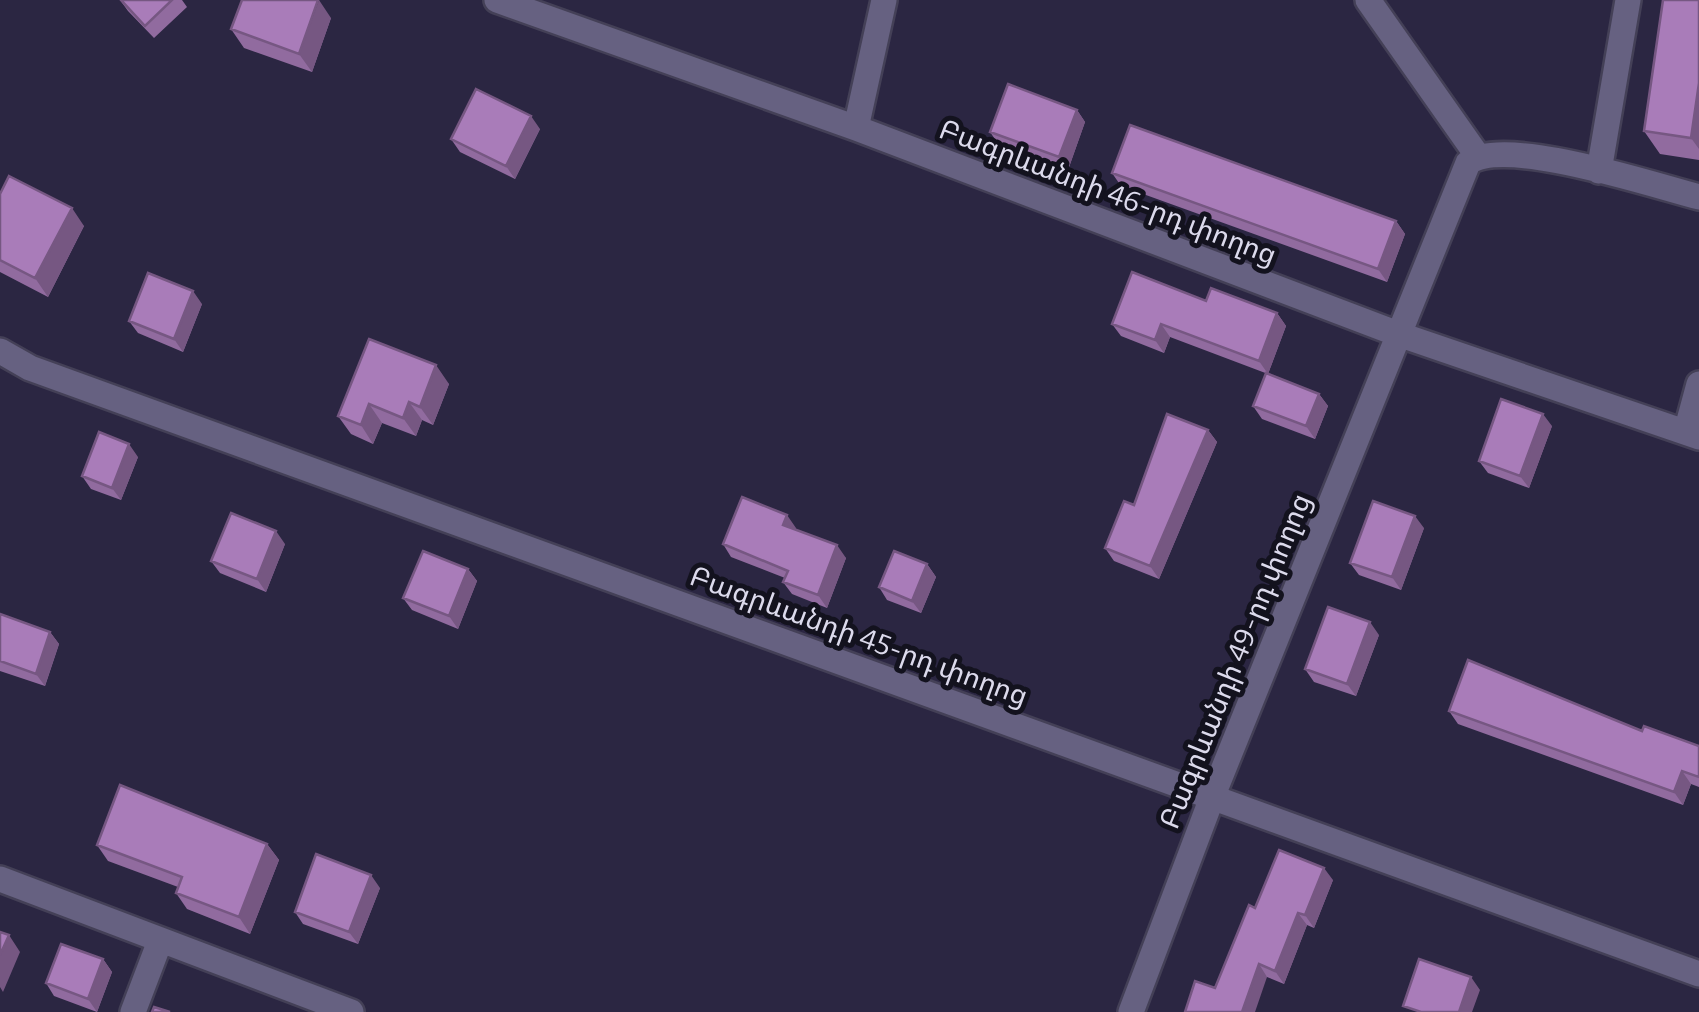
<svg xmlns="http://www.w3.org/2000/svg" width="1699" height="1012" viewBox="0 0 1699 1012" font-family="Bitter,'Noto Sans Armenian',serif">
<rect width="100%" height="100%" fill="#2b2642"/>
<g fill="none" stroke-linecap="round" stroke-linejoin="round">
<g stroke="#444057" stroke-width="30">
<path id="minor" d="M497,0L856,128L1398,334L1699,437
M1368,0L1477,155
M856,128L884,0
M1599,171L1628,0
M0,351L30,368L1699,974
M1686,432L1699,384
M0,879L351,1012
M133,1012L160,941
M1131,1012L1213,795L1468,163C1502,135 1653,185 1699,197"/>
</g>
<use href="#minor" stroke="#666181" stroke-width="25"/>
</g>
<path fill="#916b9f" d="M120,0H182L187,7L154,38L128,11Z
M1699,0V160L1660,154L1644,131Z
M331,18L312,72L244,48L231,29Z
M1077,110L1085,122L1068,170L999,145L990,132Z
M540,129L515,179L460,152L451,139Z
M1112,173L1396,221L1405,234L1387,282L1121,186Z
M0,194L84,226L48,297L0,272Z
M1206,301L1277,313L1286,326L1268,374L1170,337L1164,353L1121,336L1112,324Z
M202,304L183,352L138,333L129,321Z
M369,339L449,384L433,425L422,420L416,436L382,423L373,444L351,434L338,416Z
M1319,394L1328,406L1315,439L1262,419L1253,406Z
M1552,426L1529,488L1488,473L1479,461Z
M1208,430L1217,442L1159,579L1114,561L1105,548Z
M138,457L121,500L91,489L82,476Z
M796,528L795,529L846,558L827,608L792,594L783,582L785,578L731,557L723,544Z
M1424,528L1401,590L1359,575L1350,563Z
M285,544L266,592L220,573L211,561Z
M927,564L936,577L921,613L887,600L879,587Z
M468,569L477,581L458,629L412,610L403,598Z
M0,614L50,632L59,644L45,686L0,671Z
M1379,635L1356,696L1314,682L1305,669Z
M1449,711L1642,731L1699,746V787L1691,784L1683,805L1458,724Z
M267,844L279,860L250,934L187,909L176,893L178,887L108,861L97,845Z
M1333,880L1314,928L1307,925L1284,984L1267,977L1215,988L1255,908Z
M380,888L358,944L303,924L295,912Z
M103,959L112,972L97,1012L54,996L46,983Z"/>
<path fill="#765782" d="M319,0L331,18L312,72L299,54Z
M1699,83V149L1691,138Z
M1077,110L1085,122L1068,170L1059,157Z
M531,116L540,129L515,179L506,166Z
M72,208L84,226L48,297L35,278Z
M1396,221L1405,234L1387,282L1378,269Z
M193,291L202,304L183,352L174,339Z
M1277,313L1286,326L1268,374L1259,361Z
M1161,324L1170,337L1164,353L1155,340Z
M436,365L449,384L433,425L420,407Z
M1319,394L1328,406L1315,439L1306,426Z
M409,402L422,420L416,436L403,418Z
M369,404L382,423L373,444L361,425Z
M1543,414L1552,426L1529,488L1520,476Z
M1208,430L1217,442L1159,579L1150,566Z
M129,444L138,457L121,500L112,488Z
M787,515L796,528L792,537L783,525Z
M1415,516L1424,528L1401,590L1392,577Z
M276,531L285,544L266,592L257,579Z
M837,545L846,558L827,608L818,595Z
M927,564L936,577L921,613L912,601Z
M468,569L477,581L458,629L449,616Z
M1370,622L1379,635L1356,696L1347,684Z
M50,632L59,644L45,686L36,674Z
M1682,771L1691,784L1683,805L1674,792Z
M267,844L279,860L250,934L239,917Z
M1324,868L1333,880L1314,928L1305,915Z
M371,875L380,888L358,944L349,932Z
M1298,913L1307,925L1284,984L1275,971Z
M9,935L20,952L3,992L0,987V955Z
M103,959L112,972L97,1012L88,999Z
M1259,964L1267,977L1255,1012H1242Z
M1471,977L1480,990L1472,1012H1459Z"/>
<path fill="#a97cb9" stroke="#765782" stroke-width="2.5" d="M121,0H172L145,26Z
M242,0H318L299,54L231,29Z
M1663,0H1699V83L1691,138L1644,131Z
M1008,84L1077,110L1059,157L990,132Z
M476,89L531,116L506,166L451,139Z
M1130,125L1396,221L1378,269L1112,173Z
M9,176L72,208L35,278L0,260V194Z
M1132,272L1206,301L1211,288L1277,313L1259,361L1161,324L1155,340L1112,324Z
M148,273L193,291L174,339L129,321Z
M369,339L436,365L420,407L409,402L403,418L369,404L361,425L338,416Z
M1266,373L1319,394L1306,426L1253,406Z
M1501,399L1543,414L1520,476L1479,461Z
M1167,414L1208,430L1150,566L1105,548L1124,501L1134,505Z
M99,432L129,444L112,488L82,476Z
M742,497L787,515L783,525L837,545L818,595L783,582L788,571L723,544Z
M1373,501L1415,516L1392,577L1350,563Z
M231,513L276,531L257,579L211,561Z
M423,551L468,569L449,616L403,598Z
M894,551L927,564L912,601L879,587Z
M1328,607L1370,622L1347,684L1305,669Z
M0,614L50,632L36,674L0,661Z
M1468,660L1642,731L1644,726L1699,746V777L1682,771L1674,792L1449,711Z
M120,785L267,844L239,917L176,893L182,877L97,845Z
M1279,850L1324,868L1305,915L1298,913L1275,971L1259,964L1242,1012H1185L1195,981L1215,988L1249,905L1255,908Z
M316,854L371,875L349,932L295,912Z
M0,932L9,935L0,955Z
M61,944L103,959L88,999L46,983Z
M1419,959L1471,977L1459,1012H1421L1403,1006Z
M154,1007L170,1012H152Z"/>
<g text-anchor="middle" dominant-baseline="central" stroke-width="10" stroke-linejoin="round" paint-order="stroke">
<g font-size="28" fill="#dcdaec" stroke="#13121e">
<text transform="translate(1108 192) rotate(21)">Բագրևանդի 46-րդ փողոց</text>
<text transform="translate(859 636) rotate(20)">Բագրևանդի 45-րդ փողոց</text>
<text transform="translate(1235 661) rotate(-68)">Բագրևանդի 49-րդ փողոց</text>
</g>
</g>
</svg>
